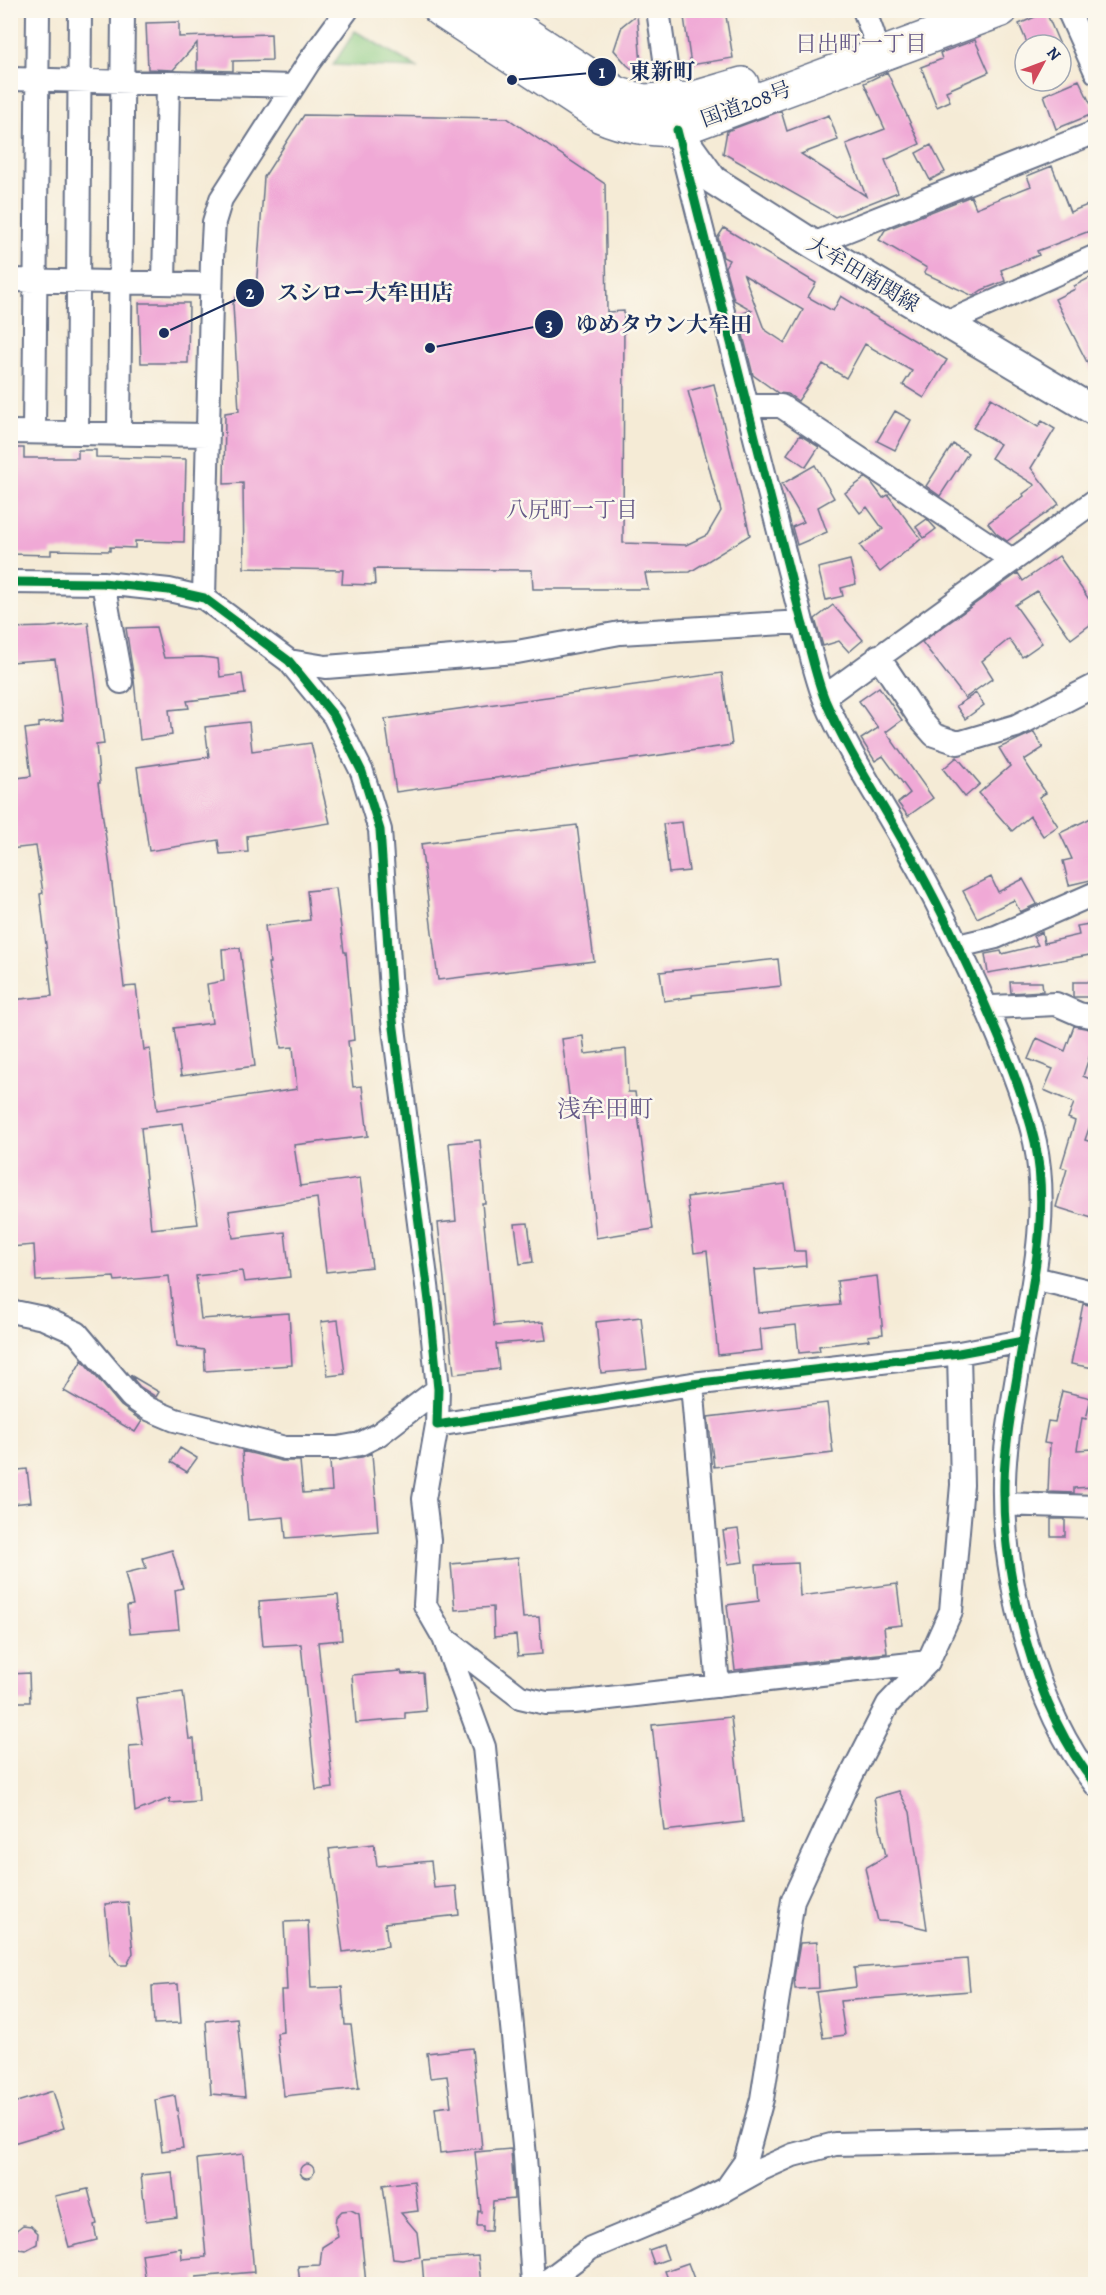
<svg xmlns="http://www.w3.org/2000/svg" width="1106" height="2295" viewBox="0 0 1106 2295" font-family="Alegreya,'Noto Serif JP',serif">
<rect width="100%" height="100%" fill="#fbf7ec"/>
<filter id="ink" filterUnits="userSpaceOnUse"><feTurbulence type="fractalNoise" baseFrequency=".0167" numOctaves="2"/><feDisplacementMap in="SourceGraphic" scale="12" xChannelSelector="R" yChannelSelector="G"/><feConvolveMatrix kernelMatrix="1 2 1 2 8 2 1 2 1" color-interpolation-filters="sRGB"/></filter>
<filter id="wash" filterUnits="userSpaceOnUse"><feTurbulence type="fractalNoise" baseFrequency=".008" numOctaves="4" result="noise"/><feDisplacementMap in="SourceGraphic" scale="24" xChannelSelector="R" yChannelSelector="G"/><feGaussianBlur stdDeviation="1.35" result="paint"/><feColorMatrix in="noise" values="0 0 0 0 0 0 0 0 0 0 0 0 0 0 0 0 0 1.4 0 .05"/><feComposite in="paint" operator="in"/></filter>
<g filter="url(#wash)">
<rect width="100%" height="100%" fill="#f5ebd6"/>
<path fill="#8aca81" stroke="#527c70" stroke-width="1.5" d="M355,31L418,68L333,65Z"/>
<g id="blocks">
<path fill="#f0a9d6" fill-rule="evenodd" d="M683,10H725L733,58L691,65Z
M1083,10H1095V38Z
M1046,12L1060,45H1028L1019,24Z
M637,14L642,77L627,65L614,50L622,26Z
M179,22V37L271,34L272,60L233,61V71L197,70V43L173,70L148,69L146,23Z
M975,40L989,72L946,91L950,101L937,107L921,67L942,59L940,53Z
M887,72L920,144L885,160L898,192L835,217L723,153L727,131L781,111L787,131L829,115L838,140L801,154L866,196L846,144L885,129L864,83Z
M1079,80L1095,113L1056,129L1044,95Z
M304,115L507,118L605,184L607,312L624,311L623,543L686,545L707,535L721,511L688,391L714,384L750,535L690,572L645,573L648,589H533L532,570L374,569L375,585L342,584L343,570L244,568L243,483L224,484L225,413L239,411L233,304L239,290H256L264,177Z
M931,145L945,172L930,180L916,153Z
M1052,166L1070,212L1095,202V229L1037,251L1039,255L1001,270L1005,281L982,290L973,296L924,273L927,268L879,240L885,230L971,196L976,208L1031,186L1027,176Z
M724,228L816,283L808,297L833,311L841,296L947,360L924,398L903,385L912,371L865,344L846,378L823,364L798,401L788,394L778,393L753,375L738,315L752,310L734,300L725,267L729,260L723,257L718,237ZM744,275L803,310L785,343L764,329Z
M1091,277L1095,286V378L1055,299L1075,289L1074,286Z
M139,303H189L188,363H141Z
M991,398L1038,427L1042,421L1055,429L1031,468L1059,504L1007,541L996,533L988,523L1024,496L1023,494L1035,485L991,458L1000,444L973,428Z
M895,411L911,420L895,450L877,441Z
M800,435L819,447L806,467L787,454Z
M953,444L968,453L940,496L926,486Z
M10,448H24V458H78V450H96V457L186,459L184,542L135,541V548L110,547V551L51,550V555L10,554Z
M815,465L834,498L818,507L827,532L797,545L792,527L804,522L782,484Z
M865,478L871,482L883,498L888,495L921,539L880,572L860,546L883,529L867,507L860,513L845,493Z
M927,519L936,529L924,538L916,527Z
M1059,556L1095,608V621L1071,639L1037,591L1015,605L1042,643L1022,657L1009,639L982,661L993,678L965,698L922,642L1018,573L1023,581Z
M850,560L856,584L841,588L843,596L826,600L818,568Z
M833,605L863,640L849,652L839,641L823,646L815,619Z
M88,622L104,744L96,745L100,783H98L110,867L124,987L136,986L144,1050L150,1049L157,1110L297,1089L293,1047L281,1048L268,963H270L265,926L310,920L307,891L336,888L344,952H346L354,1040L348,1041L353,1087L362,1086L368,1136L294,1145L300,1186L360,1178L372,1267L326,1272L317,1198L229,1211L233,1238L285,1232L290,1277L244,1282L242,1271L196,1276L201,1319L289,1313L292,1365L205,1371L204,1350L177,1346L169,1276L115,1281L114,1277L36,1281L34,1245L10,1247V1000L52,996L40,894L43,893L36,846L10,849V779L31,776L25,729L39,727V723L63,720L55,659L10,662V628L48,627ZM183,1123L198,1224L151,1229L141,1128Z
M156,627L164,658L202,657L218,659L220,677L242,674L245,694L187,701L189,708L169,710L172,735L140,740L134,680L126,628Z
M722,673L732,745L396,792L385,719Z
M879,687L902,720L886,732L933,798L908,816L898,803L910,793L883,756L875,761L861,739L878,728L859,701Z
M976,693L984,705L965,719L956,706Z
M249,722L252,751L311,743L330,823L247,836L248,852L220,854L218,840L149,851L137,767L209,757L205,727Z
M1034,732L1043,748L1024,760L1046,793L1039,797L1058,826L1043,836L1030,816L1012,831L979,793L1010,766L999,748Z
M957,757L980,784L965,797L943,769Z
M1095,816V879L1069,885L1063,861L1072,859L1060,833Z
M682,822L689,871L669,873L663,824Z
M577,825L594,961L438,980L421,844Z
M991,877L998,892L1023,879L1037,904L1020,912L1014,900L977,918L963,891Z
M1095,923V954L988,973L985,954L1001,951L1002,954L1038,945L1033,936L1042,932L1044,943L1079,935L1077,926Z
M240,948L255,1066L181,1076L174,1028L212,1023L207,984L224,981L222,949Z
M778,959L781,986L692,995V997L664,1001L660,972Z
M1010,982H1042L1043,991L1011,993Z
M1073,982H1095V997H1073Z
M1074,1026L1095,1030V1039L1083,1076L1095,1081V1111L1085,1140L1095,1143V1219L1056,1207L1067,1169L1061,1167L1075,1121L1068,1118L1074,1103L1044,1090L1053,1069L1028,1059L1037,1038L1065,1051Z
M583,1036L585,1054L626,1049L628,1092H635L653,1229L596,1238L583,1110L571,1111L562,1039Z
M480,1140L485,1203H482L494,1326L543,1322L546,1340L496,1344L499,1369L454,1374L438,1223L456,1221L449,1143Z
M785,1184L794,1251H805L806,1266L754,1270L758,1313L840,1305L837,1281L877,1276L883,1334L868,1336L869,1340L819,1346L820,1351L799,1353L796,1325L760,1329L762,1350L718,1355L707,1251L694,1253L687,1197Z
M528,1223L533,1262L520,1264L515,1224Z
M1083,1304L1095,1306L1094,1368L1071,1364Z
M641,1317L647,1369L601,1373L596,1322Z
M338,1320L345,1374L328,1376L321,1322Z
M82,1360L121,1406L142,1421L135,1432L64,1391Z
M130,1375L159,1392L156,1397L140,1387Z
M1062,1391L1091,1398L1086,1419L1082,1418L1077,1450L1093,1449L1095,1487L1074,1488V1493L1048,1492L1050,1444L1044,1443L1048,1421L1055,1422Z
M827,1403L833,1453L714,1467L708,1417Z
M180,1448L197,1458L187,1472L171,1462Z
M242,1451L282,1461H300L303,1493L332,1491L330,1461L362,1457L372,1453L378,1531L286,1538L284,1517L248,1520Z
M27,1469L31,1502L12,1504L10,1471Z
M1051,1519H1065V1536H1051Z
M738,1529L743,1562L728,1564L723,1531Z
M172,1550L183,1588L175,1590L179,1629L130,1633L127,1606L133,1605L125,1573L146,1568L143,1558Z
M518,1558L523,1618L539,1617L542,1654L518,1656L516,1635L494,1637L493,1607L455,1610L451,1564Z
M798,1563L800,1596L897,1584L902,1625L884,1627L887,1653L735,1670L727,1605L759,1601L756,1565Z
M338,1595L342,1640L318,1642L333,1788L316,1790L301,1644L263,1646L259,1601Z
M401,1671L402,1674L423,1673L426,1711L405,1713V1719L356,1723L352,1675Z
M29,1673L30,1702H10V1674Z
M183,1692L189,1739H194L199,1801L170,1803V1798L135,1812L129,1746L143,1745L136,1698Z
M731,1717L743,1822L664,1831L652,1725Z
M899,1791L910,1812L927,1929L898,1922L878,1921L865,1868L886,1856L874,1798Z
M374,1844L377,1866L431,1861L434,1888L456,1886L459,1915L385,1923L388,1946L343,1952L329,1849Z
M128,1902L133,1953L127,1965H119L110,1953L105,1904Z
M308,1921L311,1988L342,1987L345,2025H351L359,2088L284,2096L277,2033L283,2032L281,1990H287L284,1922Z
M817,1942L819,1988L795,1989L794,1978L800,1943Z
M967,1959L970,1991L840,2001L845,2035L823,2038L816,1992L856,1987L854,1968Z
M178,1984L181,2023L154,2024L152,1986Z
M237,2018L245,2097L211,2094L206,2021Z
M472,2048L482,2148L440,2153L435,2108L451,2106L447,2076L430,2078L427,2053Z
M53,2091L64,2128L10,2144V2104Z
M175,2096L183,2148L162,2151L155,2100Z
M511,2149L514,2199L493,2201L491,2231H483V2226H477L478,2211L481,2212L475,2152Z
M243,2154L254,2272L196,2277L197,2284H146L142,2254L181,2248L182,2259L206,2257L197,2159Z
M300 2171a7 7 0 1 1 14 0a7 7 0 1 1-14 0Z
M172,2172L177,2217L146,2221L141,2175Z
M414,2181L418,2211L401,2213L417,2232L420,2257L402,2260L393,2259L383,2185Z
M88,2189L97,2224L94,2225L97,2240L69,2247L55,2196Z
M351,2210L359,2214L366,2284H300L298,2266L320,2265L322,2247L338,2237L335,2225L336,2217L342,2211Z
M23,2225L31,2226L38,2233L37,2244L26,2250L10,2248V2235Z
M663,2245L668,2259L654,2264L649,2250Z
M478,2256L481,2284H424L422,2260Z
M688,2263L696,2284H670L665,2271Z"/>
</g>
</g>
<g filter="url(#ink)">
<use href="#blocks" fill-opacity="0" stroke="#677188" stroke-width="1.5"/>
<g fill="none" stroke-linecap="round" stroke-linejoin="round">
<g stroke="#677188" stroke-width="26">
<path id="minor" d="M658,10L671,100
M864,10L873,34
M1068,10L1096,72
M10,79L293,86
M679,139L802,622C810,647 815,675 825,700C848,753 881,801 909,852C935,897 957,944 979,991C1000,1039 1023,1090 1035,1142C1050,1213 1032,1287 1020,1358C1014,1398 1005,1439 1004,1481C1002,1577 1034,1709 1096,1785
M813,244L1096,132
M10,280L211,284
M164,283L168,83
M946,323L1096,256
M747,406H781L1012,560
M10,432L208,435
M34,432L38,10
M77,433L80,10
M119,434L123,10
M10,582L103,583L169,590L204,598L289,661L334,716L362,772L380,830L393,1020L430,1309L438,1389L437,1425L424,1499L429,1540L425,1605L444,1638L484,1747L525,2156L533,2284
M103,583L121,682
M204,598L212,259L214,222L221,199L309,62L347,10
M878,656L920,719L934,735L958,743L1016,726L1096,685
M289,661L326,667L517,652L620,633L802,622
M824,697L1096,500
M958,946L996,937L1096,893
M992,1007L1056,1004L1079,1014L1096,1017
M1034,1278L1096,1293
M10,1311L43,1318L77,1333L131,1397L149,1409L175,1420L285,1448H338L360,1444L378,1435L438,1389
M692,1384L718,1686
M437,1425L692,1384L959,1353L1023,1341
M1005,1504L1096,1507
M444,1638L520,1697L546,1703L574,1702L928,1662
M726,2189L745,2162L762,2099L793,1900L845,1788L888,1704L928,1662L951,1611L962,1485L959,1353
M543,2284L591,2248L694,2205L726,2189L762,2169L793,2155L835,2144L1096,2138"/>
</g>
<g stroke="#677188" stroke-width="32">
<path id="major" d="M673,111L677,130L713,180L813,244L1096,412"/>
</g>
<g stroke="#677188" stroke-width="36">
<path id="highway" d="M440,10L601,116C626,127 649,129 677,130L1001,10
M489,10L618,94L643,101L691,99L742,84"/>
</g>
<use href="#minor" stroke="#fff" stroke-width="22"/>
<use href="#major" stroke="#fff" stroke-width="28"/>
<use href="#highway" stroke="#fff" stroke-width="33"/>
<g stroke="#fbf7ec" stroke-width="13">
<path id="cycleway" d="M677,130L802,622C810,647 815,675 825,700C848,753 881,801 909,852C935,897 957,944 979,991C1000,1039 1023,1090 1035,1142C1050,1213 1032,1287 1020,1358C1014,1398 1005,1439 1004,1481C1002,1577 1034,1709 1096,1785
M10,582L103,583L169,590L204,598L289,661L334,716L362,772L380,830L393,1020L430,1309L438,1389L437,1425L692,1384L959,1353L1023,1341"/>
</g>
<use href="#cycleway" stroke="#00873e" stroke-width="9"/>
</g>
</g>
<g text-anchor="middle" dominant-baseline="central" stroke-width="5" stroke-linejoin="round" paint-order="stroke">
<g font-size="21" fill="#1b2f5e" stroke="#fbf7ec">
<text transform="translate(746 104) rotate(-20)">国道208号</text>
<text transform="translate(863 274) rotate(31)">大牟田南関線</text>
</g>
<g font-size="22" fill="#665a88" stroke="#fbf7ec">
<text x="861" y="44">日出町一丁目</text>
<text x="572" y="510">八尻町一丁目</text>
</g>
<g font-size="24" fill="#665a88" stroke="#fbf7ec">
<text x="605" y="1109">浅牟田町</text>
</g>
</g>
<path fill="none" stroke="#1b2f5e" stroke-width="2" d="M512 80L602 72M164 333L250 293M430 348L549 324"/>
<g fill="#1b2f5e" stroke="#fbf7ec" stroke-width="2">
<circle cx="512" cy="80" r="6"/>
<circle cx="164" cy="333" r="6"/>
<circle cx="430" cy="348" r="6"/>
<circle cx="602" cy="72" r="15"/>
<circle cx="250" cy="293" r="15"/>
<circle cx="549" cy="324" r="15"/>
</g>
<g font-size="18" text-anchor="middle" font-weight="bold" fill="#fff">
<text x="602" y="78">1</text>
<text x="250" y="299">2</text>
<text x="549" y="331">3</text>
</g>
<g font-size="22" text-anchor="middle" font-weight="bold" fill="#1b2f5e" stroke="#fbf7ec" stroke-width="5" stroke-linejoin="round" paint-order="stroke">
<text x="662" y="79">東新町</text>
<text x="365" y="300">スシロー大牟田店</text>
<text x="664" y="332">ゆめタウン大牟田</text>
</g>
<rect width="1106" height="2295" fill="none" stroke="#fbf7ec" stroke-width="36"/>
<g transform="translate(1043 63) rotate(49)"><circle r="28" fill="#fbf7ec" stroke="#a1a7b3" stroke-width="1.5"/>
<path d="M0-4.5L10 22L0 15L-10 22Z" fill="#d1495b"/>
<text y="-9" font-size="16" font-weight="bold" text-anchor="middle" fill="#1b2f5e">N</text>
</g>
</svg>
